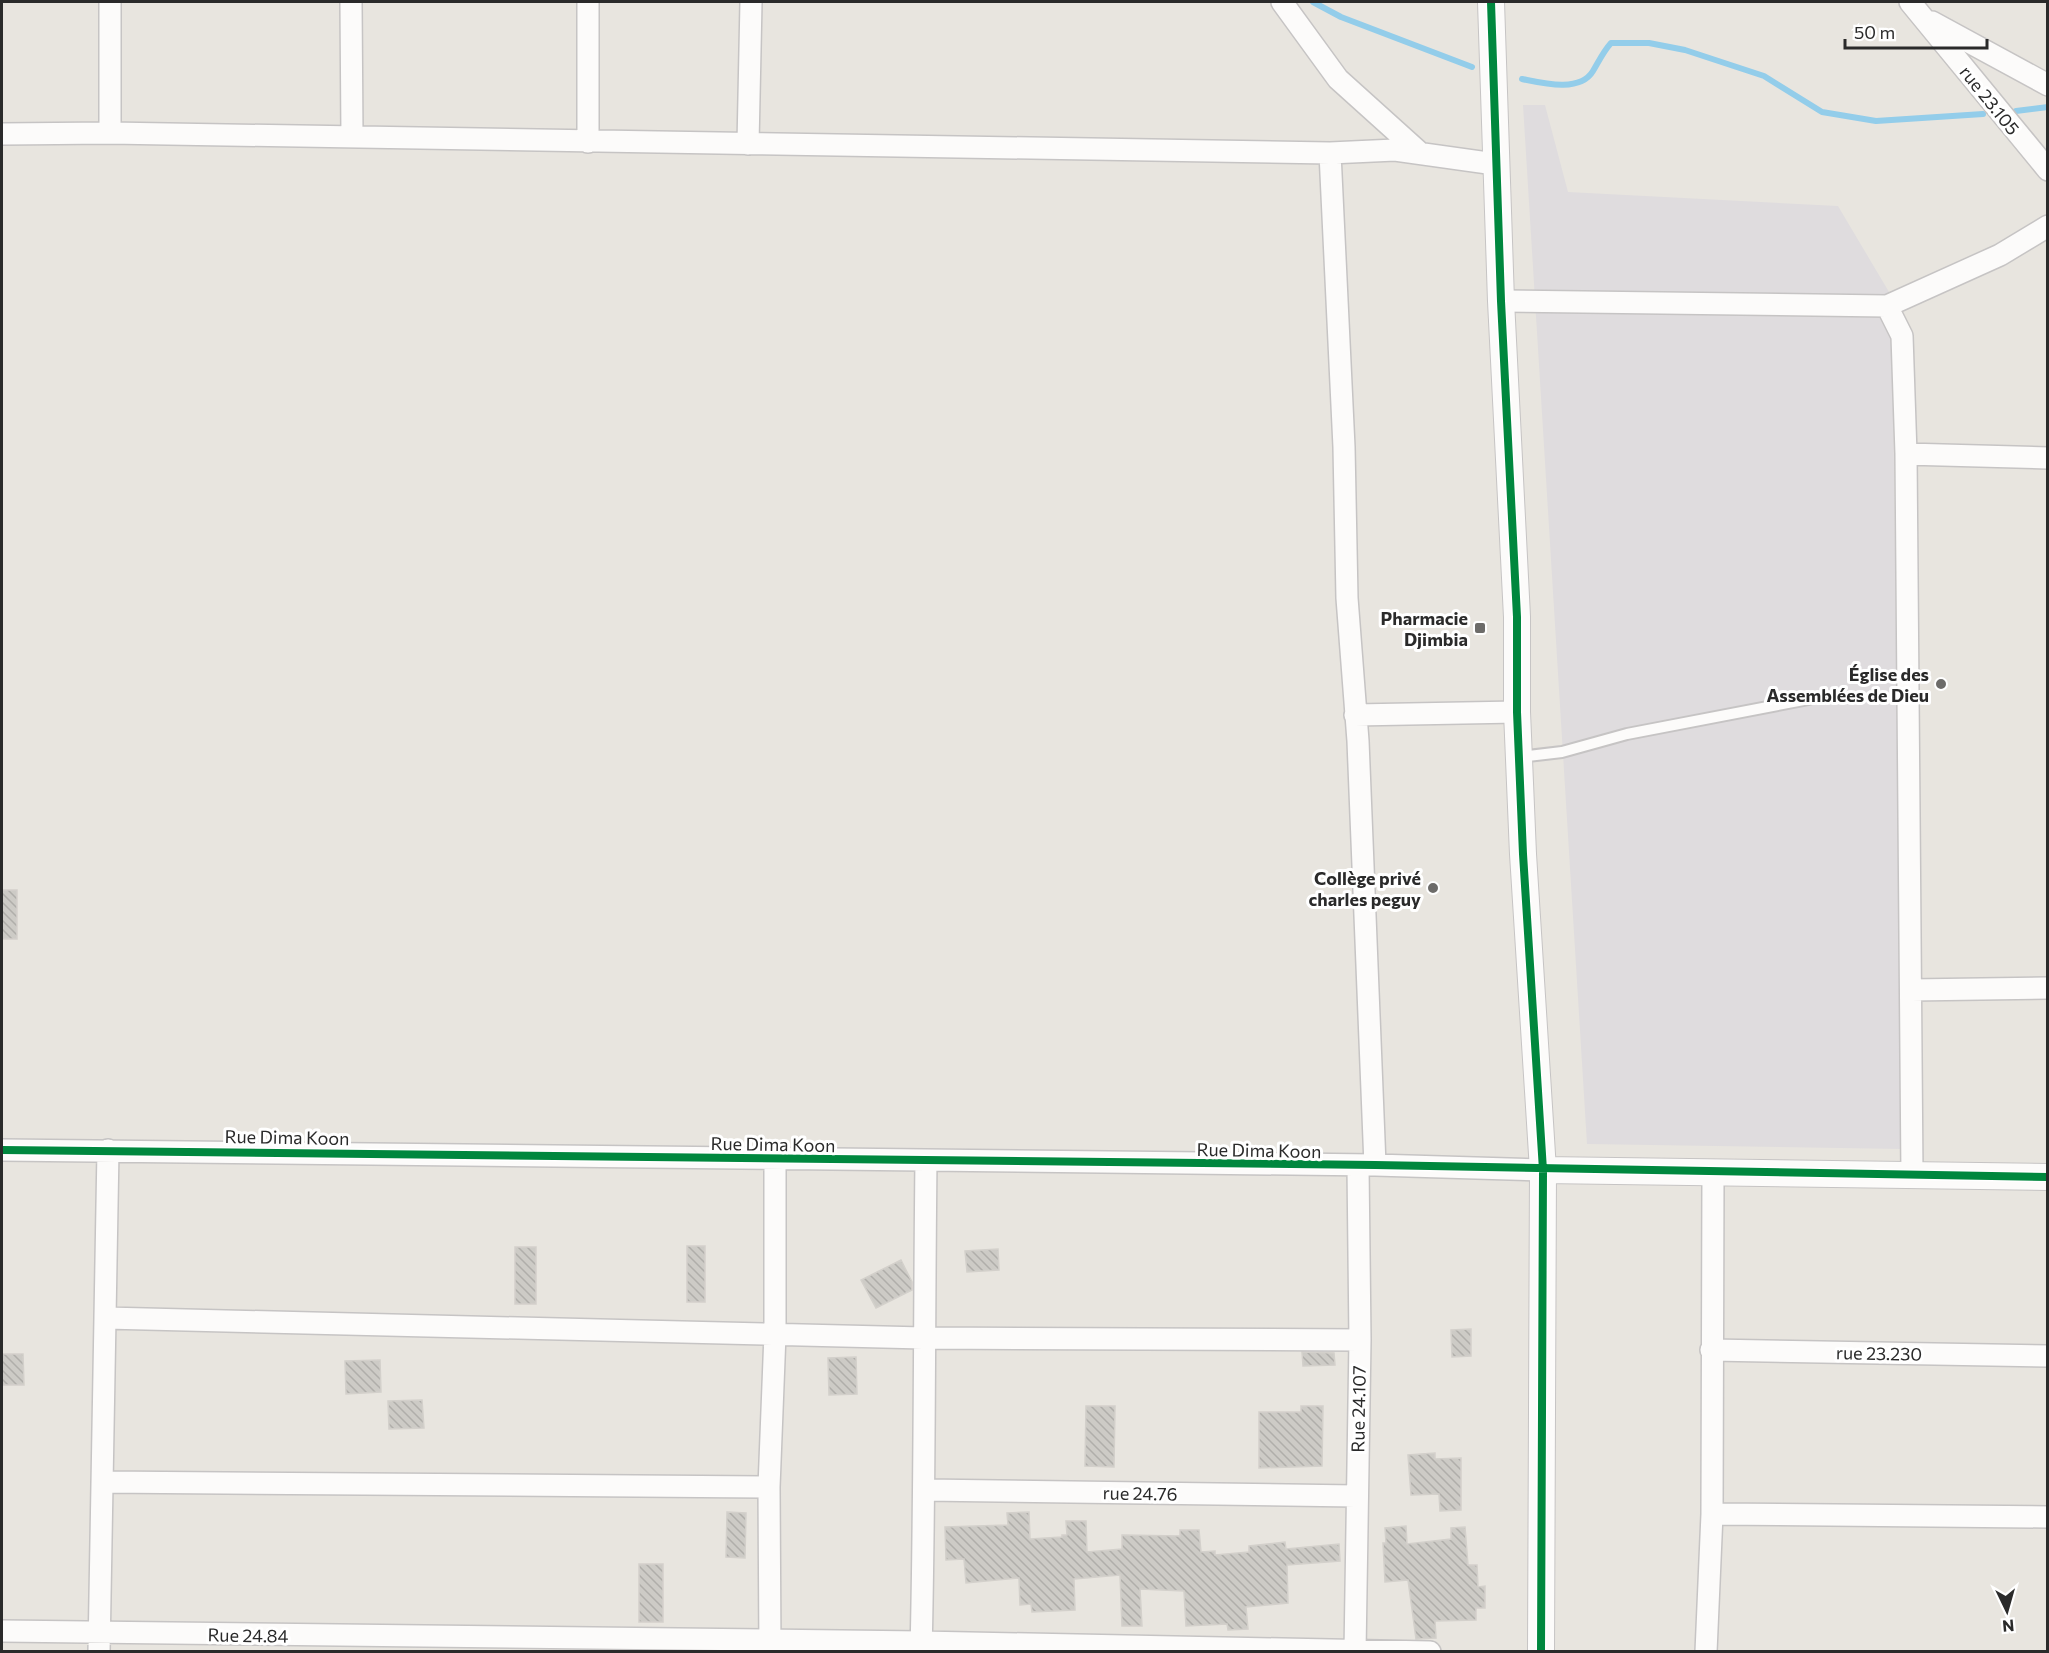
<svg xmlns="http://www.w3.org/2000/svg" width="2049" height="1653" viewBox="0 0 2049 1653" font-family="Commissioner,sans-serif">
<defs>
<pattern id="building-back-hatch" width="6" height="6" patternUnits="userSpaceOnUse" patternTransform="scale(1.5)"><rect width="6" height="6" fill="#cdcbc6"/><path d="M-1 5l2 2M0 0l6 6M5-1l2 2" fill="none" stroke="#b0aeaa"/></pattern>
</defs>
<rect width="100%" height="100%" fill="#e8e5df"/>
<path fill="#dfdcde" d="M1523,105H1545L1568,192L1838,206L1892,297L1902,1149L1587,1144Z"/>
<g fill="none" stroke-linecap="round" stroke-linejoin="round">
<path stroke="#93cdea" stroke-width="6" d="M1313,2L1341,17L1472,67
M1522,79C1542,83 1580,93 1593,71C1599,61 1603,52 1611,43H1649L1685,50L1764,76L1822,112L1876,121L1983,114
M2016,111L2048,107"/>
</g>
<path fill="url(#building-back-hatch)" stroke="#d3d0cb" stroke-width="1.5" d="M2,890H17V939H2Z
M687,1246H705V1302H687Z
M515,1247H536V1304H515Z
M998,1249L999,1270L967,1272L965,1251Z
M901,1260L912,1282V1290L876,1308L861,1280Z
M1471,1329V1356L1452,1357L1451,1330Z
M1302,1352L1334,1353L1335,1365L1303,1366Z
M2,1354H23L24,1385H2Z
M856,1357L857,1394L829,1395L828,1358Z
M380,1360L381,1392L346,1394L345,1361Z
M422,1400L424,1428L389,1429L388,1401Z
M1086,1406H1115L1114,1467L1085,1466Z
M1301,1406H1323L1322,1466L1259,1468V1412H1301Z
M1435,1453V1459L1461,1458V1510L1440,1511L1439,1494L1411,1495L1408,1455Z
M727,1512L746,1513L745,1558L726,1557Z
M1029,1512L1030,1539L1062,1537V1535H1067L1066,1521H1086L1087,1552L1122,1549V1535L1180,1536V1530H1199L1201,1552L1215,1551V1555L1249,1552V1546L1285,1542L1286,1549L1339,1544L1340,1561L1287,1565L1288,1603L1246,1607L1248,1629L1228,1630L1227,1624L1186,1626L1184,1591L1140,1589L1142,1626H1122L1120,1575L1074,1579L1075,1610L1032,1612L1031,1604L1020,1605L1019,1578L966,1583L964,1559L946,1560L945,1527L1008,1525L1007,1513Z
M1406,1526L1407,1544L1451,1539V1528L1465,1527L1468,1565H1477L1478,1587L1485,1586V1608H1476V1620L1435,1621L1436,1638L1416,1639L1408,1580L1385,1582L1383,1543H1386L1385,1528Z
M639,1564H663V1622H639Z"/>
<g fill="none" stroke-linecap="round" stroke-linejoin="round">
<g stroke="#c6c4c4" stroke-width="14">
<path id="service" d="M1519,757L1562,752L1627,734L1809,699"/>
</g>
<g stroke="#c6c4c4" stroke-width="24">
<path id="minor" d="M110,2V133
M351,2L352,137
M1282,2L1338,79L1419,152
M1910,2L2048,170
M1932,22L2048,85
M2,134L110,133L1330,153
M588,142V2
M748,144L751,2
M1501,301L1887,306L1902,336L1906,454L1912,1175
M1887,306L2000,255L2048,226
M1906,454L2048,458
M1355,715L1517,712
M1911,990L2048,988
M2,1150L1375,1165L1543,1170
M1375,1165L1358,741L1347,598L1344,447L1330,153L1395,150L1495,164
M106,1318L923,1338L1360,1340
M1711,1350L2048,1356
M102,1482L769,1487
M925,1490L1356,1496
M1712,1514L2048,1517
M2,1631L921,1642L1430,1652
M99,1652L108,1150
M770,1652L769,1487L775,1334V1158
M921,1652C925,1488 924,1325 926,1161
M1355,1652L1360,1340L1358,1166
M1706,1652L1712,1514L1713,1172"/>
</g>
<g stroke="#c6c4c4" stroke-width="28">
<path id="tertiary" d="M1491,2L1501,301L1517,617V712L1523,854L1543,1170L1541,1652
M1543,1170L2048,1177"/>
</g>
<use href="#service" stroke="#fcfbfa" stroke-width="10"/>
<use href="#minor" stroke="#fcfbfa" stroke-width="21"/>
<use href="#tertiary" stroke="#fcfbfa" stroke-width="26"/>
<g stroke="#fff" stroke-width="11">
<path id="cycleway" d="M1491,2L1501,301L1517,617V712L1523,854L1543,1170L1541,1652
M2,1150L1375,1165L2048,1177"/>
</g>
<use href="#cycleway" stroke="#00873e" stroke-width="8"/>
</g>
<g fill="#6c6b69" stroke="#fff" stroke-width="2">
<rect x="1474" y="622" width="12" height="12" rx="3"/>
<circle cx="1941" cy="684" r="6"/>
<circle cx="1433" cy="888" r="6"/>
</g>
<g text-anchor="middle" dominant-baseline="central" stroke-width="6" stroke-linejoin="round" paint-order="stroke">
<g font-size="18" fill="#2a2a2a" stroke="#fff">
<text transform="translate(1990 100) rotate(51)">rue 23.105</text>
<text transform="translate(287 1137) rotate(1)">Rue Dima Koon</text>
<text transform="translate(773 1144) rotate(1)">Rue Dima Koon</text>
<text transform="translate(1259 1150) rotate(1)">Rue Dima Koon</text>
<text transform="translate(1879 1353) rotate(1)">rue 23.230</text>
<text transform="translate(1358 1409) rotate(-89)">Rue 24.107</text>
<text transform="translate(1140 1493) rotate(1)">rue 24.76</text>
<text transform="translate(248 1635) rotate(1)">Rue 24.84</text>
</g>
<g font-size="18" font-weight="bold" fill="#2a2a2a" stroke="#fff" text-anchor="end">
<text x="1468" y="618">Pharmacie<tspan x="1468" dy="21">Djimbia</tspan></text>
<text x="1929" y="674">Église des<tspan x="1929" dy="21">Assemblées de Dieu</tspan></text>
<text x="1421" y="878">Collège privé<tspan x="1421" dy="21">charles peguy</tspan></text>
</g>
</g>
<rect width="2049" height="1653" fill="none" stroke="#2a2a2a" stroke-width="6"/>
<g transform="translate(2007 1611) rotate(175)" stroke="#ffffff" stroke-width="4.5" paint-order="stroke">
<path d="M0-4.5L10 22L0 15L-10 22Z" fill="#2a2a2a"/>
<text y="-9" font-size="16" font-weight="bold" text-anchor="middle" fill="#2a2a2a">N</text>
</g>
<path d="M1845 39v9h142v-9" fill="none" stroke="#2a2a2a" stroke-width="3"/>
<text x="1854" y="39" font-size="18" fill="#2a2a2a" stroke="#ffffff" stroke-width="4.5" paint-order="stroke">50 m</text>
</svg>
